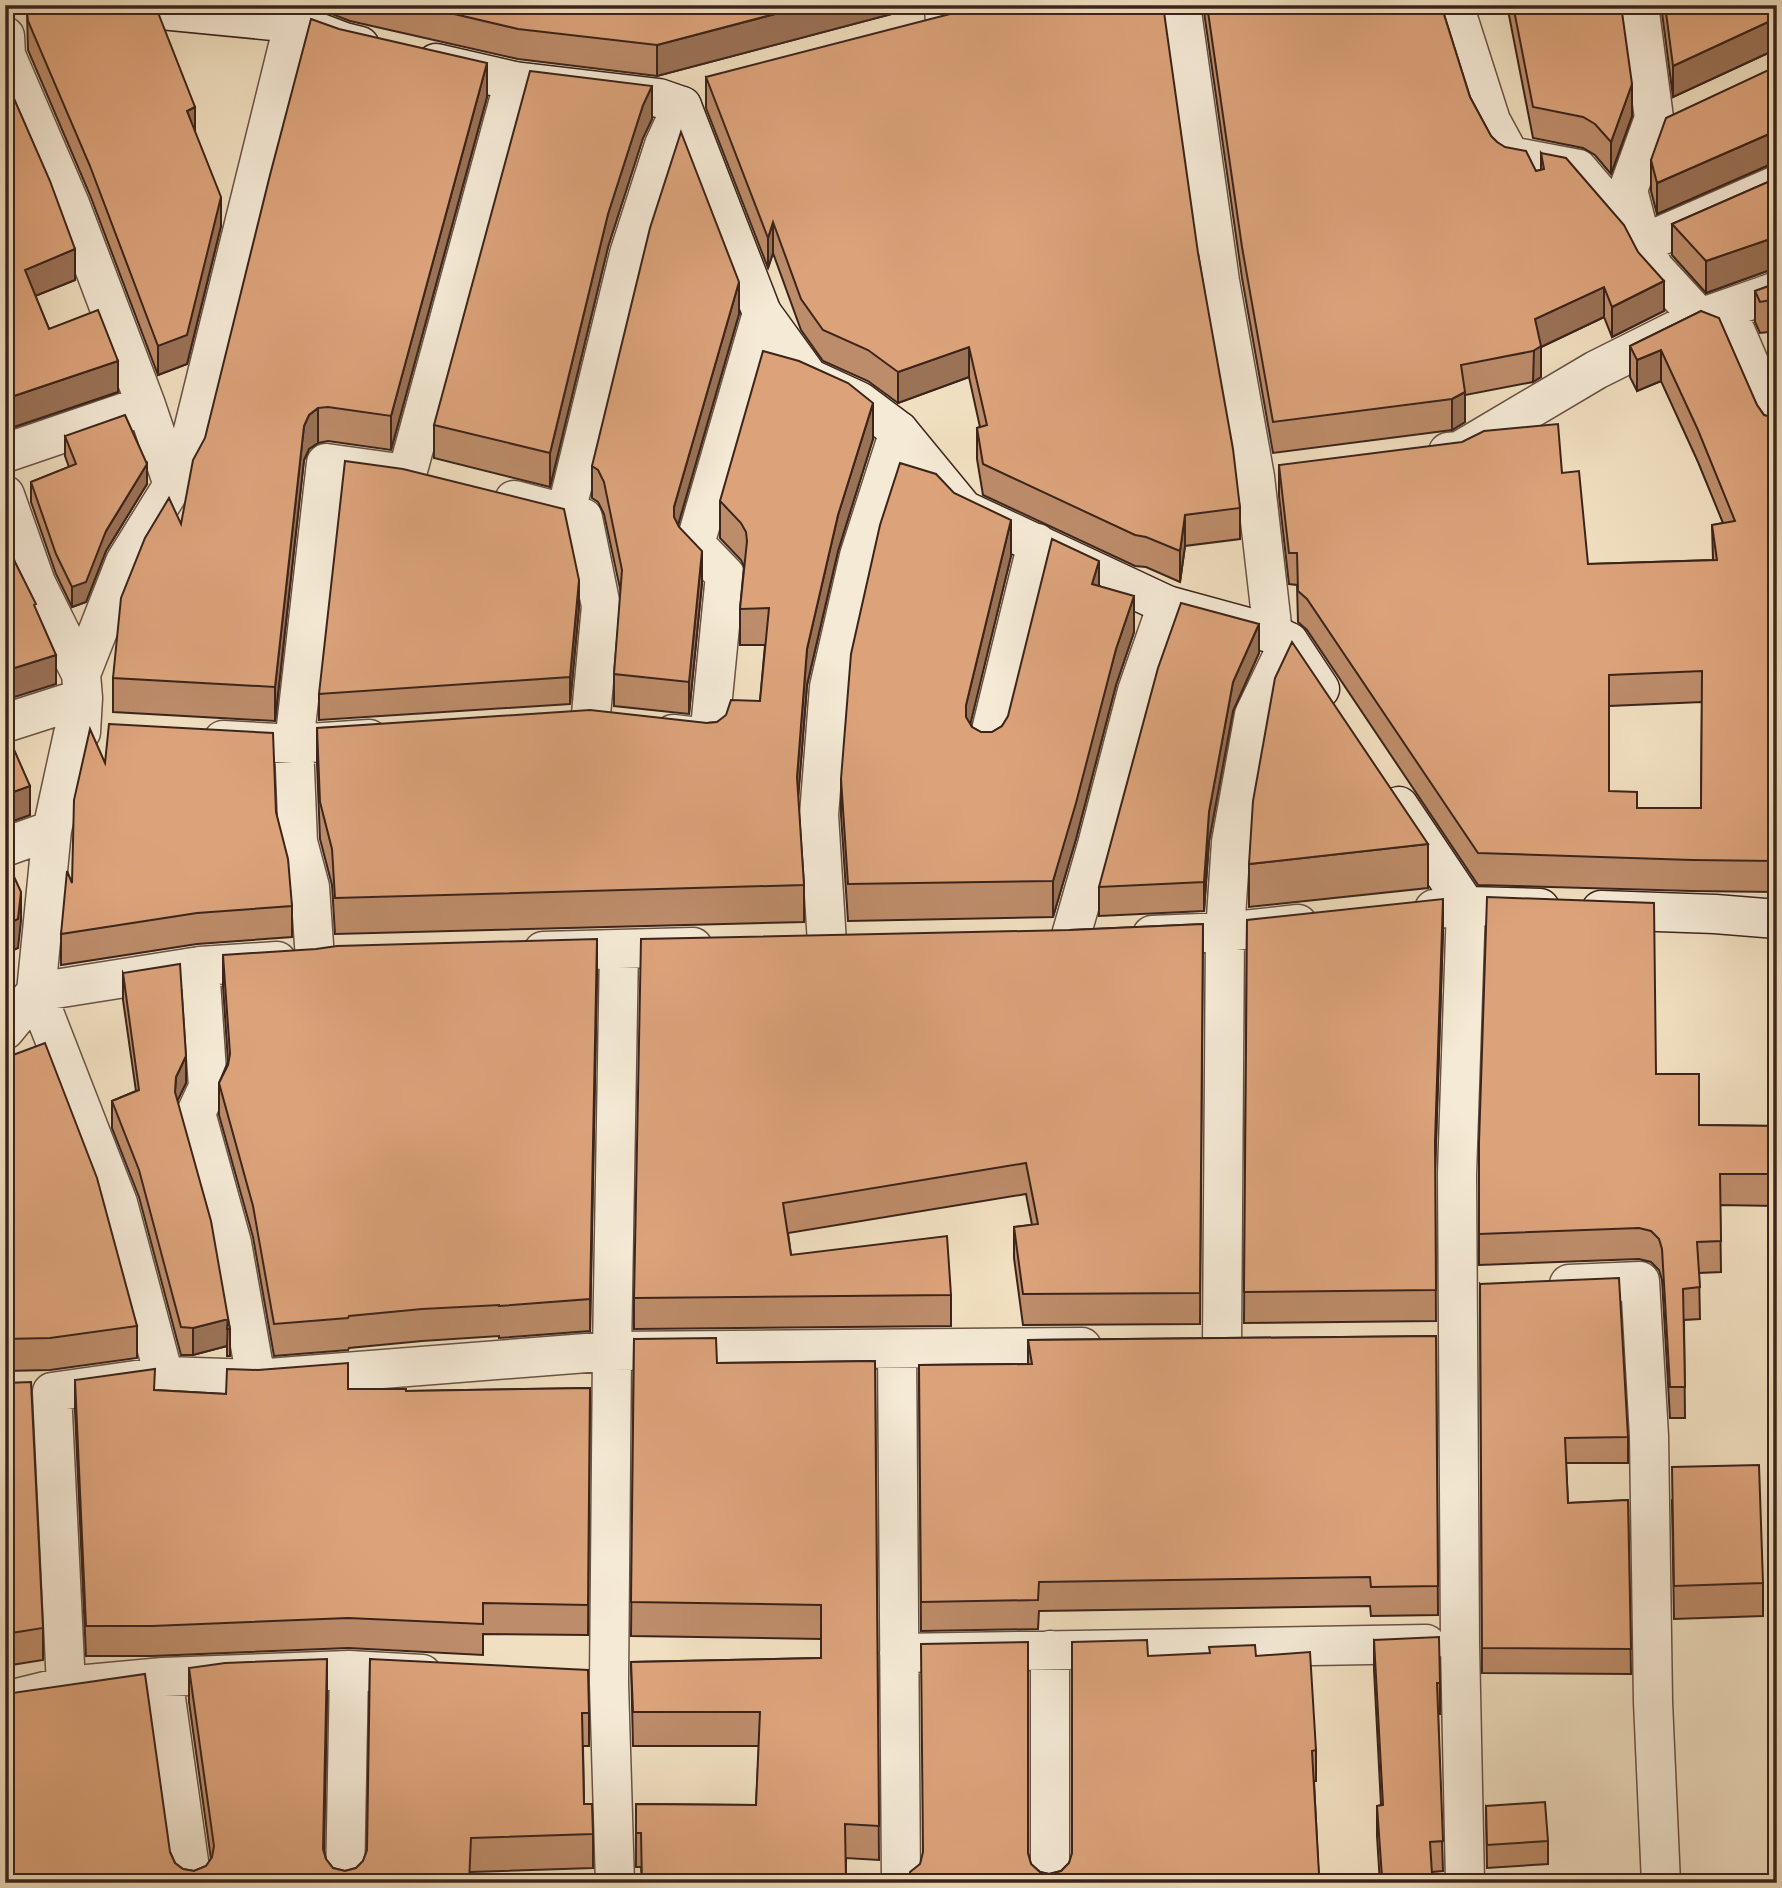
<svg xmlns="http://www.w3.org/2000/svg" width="1782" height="1888" viewBox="0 0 1782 1888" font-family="'Old Standard TT',serif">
<rect width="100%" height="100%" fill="#f0dfc0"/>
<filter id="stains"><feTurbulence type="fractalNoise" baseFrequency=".00286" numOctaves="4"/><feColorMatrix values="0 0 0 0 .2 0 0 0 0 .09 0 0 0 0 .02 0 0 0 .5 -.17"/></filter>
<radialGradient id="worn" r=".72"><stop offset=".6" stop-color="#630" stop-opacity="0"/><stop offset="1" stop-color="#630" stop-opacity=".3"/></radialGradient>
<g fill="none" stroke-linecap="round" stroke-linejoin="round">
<g stroke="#695344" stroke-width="41">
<path id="street" d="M944,5L945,23L1050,5
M1181,5L1220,281L1255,477L1273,634
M1454,5L1491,121L1510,156L1578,169L1642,244L1654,268L1700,318L1736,332L1777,428
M1639,5L1654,118L1628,190L1642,244L1777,185
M5,36L6,55L70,204L146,405L173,485
M1448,452L1459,451L1596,370L1700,318L1777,291
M5,453L146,405
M407,474L514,81
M5,495L36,583L81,674
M514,500L583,518
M5,723L83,698
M590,725L601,606L583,518L573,514L567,508L629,254L664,145L682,106
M673,734L709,738L725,575L695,544L762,313
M223,740L294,744L369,739
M987,747L1037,543
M5,847L52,830
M1434,909L1466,906L1457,1174L1460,1644L1465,1883
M1152,935L1225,932L1298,924
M1070,939L1097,845L1137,691L1167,605
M827,943L819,815L829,687L859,556L899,431
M543,951L693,947
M315,959L310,887L298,842L294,744L326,463L398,473
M200,966L208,1087L196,1113L232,1243L256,1379
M5,1030L36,992L200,966L277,961
M1569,1284L1640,1281L1649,1436L1653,1702L1661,1883
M1222,1345L1225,932L1231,842L1254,715L1289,642
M897,1349L901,1883
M164,1376L118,1203L36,992L52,830L73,734L81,732L83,698L81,674L125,562L184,467L298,5
M899,1653L1426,1644
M163,1677L192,1883
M66,1686L52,1392L164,1376L256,1379L612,1351L1082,1347
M5,1701L66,1686L163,1677L349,1670L422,1674
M345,1883L349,1670
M615,1883L609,1683L612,1351L619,949
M1050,1883V1650"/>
</g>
<g stroke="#3c241b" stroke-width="41">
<path id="secondary" d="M110,5L294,23L344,42L360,46
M436,63L514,81L659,98L682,106L762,313L809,378L859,401L899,431L964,510L1167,605L1273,634L1289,642L1320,689
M1399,806L1466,906L1540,908
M1601,910L1715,914L1777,919"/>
</g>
<use href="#street" stroke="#f5ead6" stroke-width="38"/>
<use href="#secondary" stroke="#f5ead6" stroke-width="38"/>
</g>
<path fill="#bd8c6a" stroke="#3c241b" stroke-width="2" fill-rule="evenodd" d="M319,5H922V6L657,76L518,59L350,21L319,9Z
M1203,5H1441L1470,97L1491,136L1497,142L1536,171L1541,170V153L1664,311L1612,337L1604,317L1541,347V377L1533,382L1465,395V422L1452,430L1273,453L1242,278Z
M1507,5H1621L1632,116L1611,174L1595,155L1583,148L1533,138Z
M1661,5H1777V52L1768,53L1673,97Z
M27,12L195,133L221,226L187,364L158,375L90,195L28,50Z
M1777,66V164L1769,165L1657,214L1651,191V160Z
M706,77L1198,253L1240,508V539L1185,546L1180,582L1146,567L1135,566L983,495L977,459V428L980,427L969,377L898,403L868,381L823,361L801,330L773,253L768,268L706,108Z
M5,78L75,280L35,296L49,329L118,392L11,428L5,416Z
M487,97L391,450L328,441L318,443L309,449L304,460L275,721L113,712V678L181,524Z
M652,119L643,138L608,247L550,487L434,458V425Z
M1777,178V270H1770L1706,293L1672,255V224Z
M1777,283V331L1760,333L1755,322V291Z
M1701,311L1757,405L1764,415L1777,421V892L1692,891L1478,885L1307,630L1298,622L1297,585L1289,584L1279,496V465L1562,473L1588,564L1713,560L1712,525L1723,523L1698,462L1661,381L1637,391L1630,377V346ZM1702,702L1701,808H1637L1609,791V706Z
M739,314L678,525L702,583L689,714L614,706V674L621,593L604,514L598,502L592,498V466Z
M65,436L147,484L106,551L86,602L72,607L56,574L31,502V482L69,467L65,456Z
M873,439L838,551L807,685L798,797L804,885V922L335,934L332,885L320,839L317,764V728L707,723L717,722L760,701L765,645H740V609L744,566L741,560L720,538V501Z
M1011,556L970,723L972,727L981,732H992L1002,726L1099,585L1134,632L1116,685L1076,839L1053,917L848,921L841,815V779Z
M579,607L570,704L319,720V694Z
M1259,653L1233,711L1209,841L1204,911L1099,916V887Z
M105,763L276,812L292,906V937L197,944L61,965V934L72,883Z
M1428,844V888L1249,907V864Z
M1247,920L1443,930L1435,1169L1436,1321L1244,1323Z
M1203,924L1200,1324L1023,1325L1014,1258V1227L1032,1225L1026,1194L788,1233L791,1255L951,1295V1326L634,1329V1298L1070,930Z
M1774,930H1777V1035L1774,961Z
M223,955L597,971L590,1331L499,1338V1336L422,1341L349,1348L348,1350L274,1356L253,1237L219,1115V1083L228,1062L223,986Z
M123,973L186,1083L177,1101L230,1329V1356H227V1346L193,1355H181L139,1197L112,1128V1101L136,1091L123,1000Z
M5,1058L137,1326V1358L50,1370L5,1371Z
M1656,1074L1699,1125L1777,1126V1206L1720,1205L1721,1272L1699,1273L1700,1319L1684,1320L1685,1418H1670L1662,1280L1659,1270L1651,1262L1639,1259L1479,1265V1143Z
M1480,1284L1628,1437V1463H1566L1568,1503L1628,1500L1631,1674L1482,1673Z
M1436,1336L1438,1615L1371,1616L1370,1606L1039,1611L1038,1629L921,1631L919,1365L1028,1364V1340Z
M634,1339L717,1363L875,1361L879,1860L846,1858V1883H642L641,1867H636V1804L756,1805L759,1746H633L631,1662L821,1658V1639L631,1636Z
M75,1380L155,1390L226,1394L348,1389L406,1391L590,1388L588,1635L483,1634V1655L348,1648L152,1656H86L75,1411Z
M5,1383L43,1628V1660L5,1666Z
M1672,1501L1763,1583V1616L1674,1619Z
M1374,1640L1440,1683V1714H1438L1443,1871L1432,1872V1883H1380L1377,1836V1806L1381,1805L1374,1670Z
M1148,1656H1256L1316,1750V1781H1314L1319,1883H910L1028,1853L1031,1864L1040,1872L1049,1874L1061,1871L1069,1863Z
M370,1659L589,1713V1746H583L584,1804L593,1834V1868L471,1872L470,1883H5L170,1852L175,1863L183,1869L194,1871L206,1866L211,1859L189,1702V1668L327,1693L324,1851L326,1859L333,1868L345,1871L356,1868L363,1861L367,1850Z
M1486,1806L1548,1841V1864L1487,1868Z"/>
<path fill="#9a7256" stroke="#3c241b" stroke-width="2" d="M809,5H922V6L657,76V45Z
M1768,22V53L1673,97V66Z
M487,63V97L391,450V416Z
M1632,84V116L1611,174V142Z
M652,86V119L643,138L608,247L550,487V453L608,214L643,105Z
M195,107V136L187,111Z
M1769,134V165L1657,214V183Z
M221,197V226L187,364L158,375V346Z
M773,222V253L768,268V238Z
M1770,239V270L1706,293V261Z
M75,249V280L25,300V270Z
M1664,281V311L1612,337V307Z
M739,282V314L674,539V507Z
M1604,287V317L1541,347V377L1533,382L1535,319Z
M969,347V377L898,403V372Z
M1661,350V381L1637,391V360Z
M118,361V392L11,428V397Z
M1465,392V422L1452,430V399Z
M873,403V439L838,551L807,685L797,813V777L807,649L838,515Z
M318,408V443L309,449L304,460L275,721V687L304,426L309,415Z
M147,464V484L106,551L86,602L72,607V587Z
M1185,515V546L1180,582V551Z
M1011,520V556L966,742V705Z
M702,551V583L689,714V682Z
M1099,561V597L1092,584Z
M579,580V607L570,704V677Z
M1134,596V632L1116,685L1076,839L1053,917V881L1116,649Z
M1259,624V653L1233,711L1209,841L1204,911V882L1209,812L1233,682Z
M56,655V684L5,700V671Z
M30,786V815L5,824V795Z
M21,892V921L18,948L5,954V925Z
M1443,899V930L1435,1174V1142Z
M597,939V971L590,1331V1299Z
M186,1056V1083L176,1104L175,1092L176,1077Z
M228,1319L227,1346L193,1355V1328Z
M327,1659V1693L323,1883V1849Z"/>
<path fill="#dca37b" stroke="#3c241b" stroke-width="2" fill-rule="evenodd" d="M42,5H155L195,107L187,111L221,197L187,335L158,346L90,166L28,21L27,12Z
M416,5H809L657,45L518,29Z
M998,5H1163L1198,253L1233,449L1240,508L1185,515L1180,551L1146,537L1135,535L983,464L977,428L987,425L969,347L898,372L868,350L823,330L801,299L773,222L768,238L706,77L950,14Z
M1207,5H1441L1470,97L1491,136L1497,142L1505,147L1526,151L1536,171L1544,169L1541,153L1566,158L1624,225L1638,252L1664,281L1612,307L1604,287L1535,319L1541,346L1533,351L1461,365L1465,392L1452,399L1273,422L1242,247Z
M1513,5H1621L1632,84L1611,142L1595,124L1583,117L1533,107Z
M1665,5H1777V20L1768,22L1673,66Z
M311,19L339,29L487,63L391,416L328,407L318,408L309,415L304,426L275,687L113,678L121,598L145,538L169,498L181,524L193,460L205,438L270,175Z
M1777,66V132L1769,134L1657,183L1651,160L1666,118Z
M530,71L652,86L643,105L608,214L550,453L434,425Z
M5,78L50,181L75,249L25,270L49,329L98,310L118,361L11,397L5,385Z
M681,132L739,282L674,507V517L679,527L702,551L689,682L614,674L622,570L604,482L598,470L592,466L650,228Z
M1777,178V239H1770L1706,261L1672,224Z
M1777,283V299L1760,302L1755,291Z
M1701,311L1719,318L1757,405L1764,415L1776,418L1777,421V861L1692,860L1478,853L1307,599L1298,591L1297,553H1289L1279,465L1462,442L1484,431L1558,424L1562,473L1579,471L1588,564L1717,560L1712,525L1735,521L1698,430L1661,350L1637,360L1630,346ZM1702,671L1701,808H1637V792L1609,791V675Z
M763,351L799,361L848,383L873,403L838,515L807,649L797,777L804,885L335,898L332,849L320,802L317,728L590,710L707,723L717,722L726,715L731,700L760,701L769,608L740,609L747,541L746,532L741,523L720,501Z
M125,415L147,464L106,531L86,582L72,587L56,554L31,482L76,464L65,436Z
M345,461L403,469L564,509L579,580L570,677L319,694Z
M900,463L936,474L954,493L1011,520L966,705V717L972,727L981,732H992L1002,726L1008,716L1052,539L1099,561L1092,584L1134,596L1116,649L1076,803L1053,881L848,884L841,779L851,654L880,525Z
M5,533L15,562L36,604L34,605L56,655L5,671Z
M1181,603L1259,624L1233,682L1209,812L1204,882L1099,887L1158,668Z
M1292,642L1428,844L1249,864L1253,801L1275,678Z
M109,724L273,733L276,812L288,859L292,906L197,913L61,934L67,871L72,883L74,800L90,729L105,763Z
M5,729L30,786L5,795Z
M5,857L21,892L18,919L5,925Z
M1487,897L1654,903L1656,1074H1699V1125L1777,1126V1174H1720L1721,1241L1697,1242L1700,1287L1683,1289L1685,1387H1670L1662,1249L1659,1239L1651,1231L1639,1228L1479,1234V1143Z
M1443,899L1435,1142L1436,1290L1244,1292L1247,920Z
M1203,924L1200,1293L1023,1294L1014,1227L1038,1224L1026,1163L783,1203L791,1255L947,1236L951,1295L634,1298L641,939L1070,930Z
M1774,930H1777V1004Z
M597,939L590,1299L499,1306V1305L422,1309L349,1316L348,1318L274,1324L253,1206L219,1083L228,1065L230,1054L223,955L316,949L337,946Z
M180,964L186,1056L176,1077L175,1092L211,1221L230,1329H227L228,1319L193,1328L181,1327L139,1170L112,1101L139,1090L123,973Z
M45,1043L97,1178L137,1326L50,1338L5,1339V1058Z
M1619,1278L1628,1437L1565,1438L1568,1503L1628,1500L1631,1649L1482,1648L1480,1284Z
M1436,1336L1438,1586L1371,1587L1370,1577L1039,1582L1038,1600L921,1602L919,1365L1032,1364L1028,1340Z
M716,1338L717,1363L875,1361L879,1826L845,1824L846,1883H642L641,1833H636V1804L756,1805L760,1712H633L631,1662L821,1658V1605L631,1602L634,1339Z
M348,1363V1389H406V1391L590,1388L588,1605L483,1603V1624L348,1618L152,1626H86L75,1380L155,1369L154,1390L226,1394L227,1369L258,1370Z
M31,1382L43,1628L5,1634V1383Z
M1759,1465L1763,1583L1674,1586L1672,1467Z
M1439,1637L1440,1683H1437L1443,1841L1430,1842L1432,1874L1382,1877L1377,1806L1383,1805L1374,1640Z
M1147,1640L1148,1656L1210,1653L1209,1647L1255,1645L1256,1656L1310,1652L1316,1750L1312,1751L1319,1874L1217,1879V1883H910V1872L920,1864L923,1852L921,1644L1028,1642V1853L1031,1864L1040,1872L1049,1874L1061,1871L1069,1863L1072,1853V1642Z
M327,1659L323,1849L326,1859L333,1868L345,1871L356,1868L363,1861L367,1850L370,1659L588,1670L589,1713H582L584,1804H592L593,1834L471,1838L469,1883H5V1694L145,1674L170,1852L175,1863L183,1869L194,1871L206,1866L212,1857L214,1846L189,1668L225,1663Z
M1545,1802L1548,1841L1487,1845L1486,1806Z"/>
<rect width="1782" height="1888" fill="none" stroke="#f0dfc0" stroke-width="28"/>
<rect x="7" y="7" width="1768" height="1874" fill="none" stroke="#3c241b" stroke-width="3.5"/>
<rect x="14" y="14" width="1754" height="1860" fill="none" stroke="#3c241b" stroke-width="2"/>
<rect width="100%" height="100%" filter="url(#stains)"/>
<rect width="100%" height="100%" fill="url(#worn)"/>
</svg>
